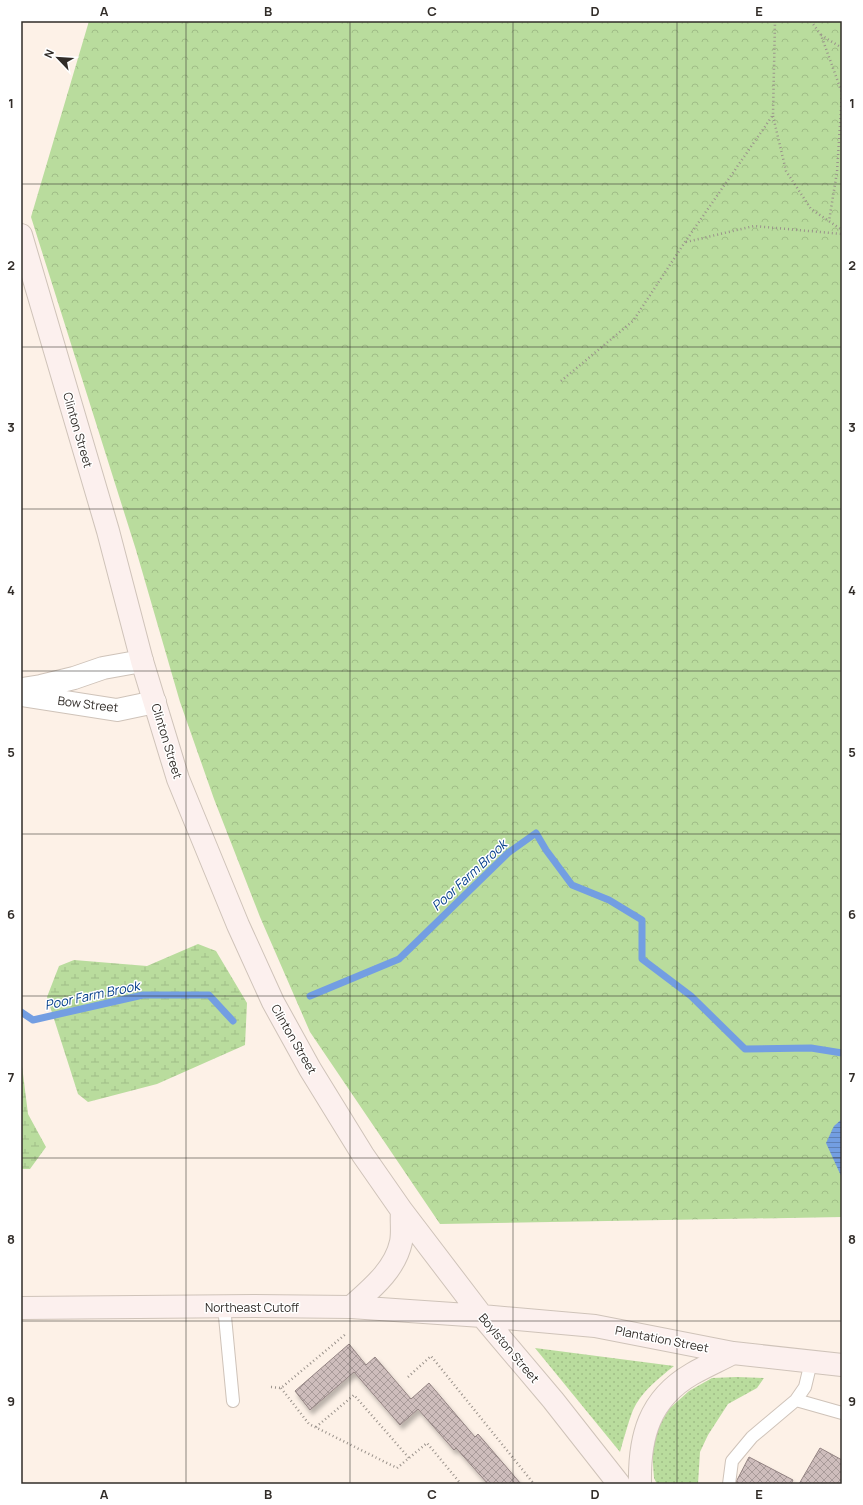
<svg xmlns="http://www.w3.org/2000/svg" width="863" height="1505" viewBox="0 0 863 1505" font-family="Manrope,sans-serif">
<defs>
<pattern id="grass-dots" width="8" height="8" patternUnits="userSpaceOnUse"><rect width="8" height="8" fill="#b9dc9d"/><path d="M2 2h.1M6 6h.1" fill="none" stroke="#a0bd87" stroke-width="1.8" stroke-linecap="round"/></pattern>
<pattern id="wetland-marsh" width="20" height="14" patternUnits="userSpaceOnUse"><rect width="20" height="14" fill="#b9dc9d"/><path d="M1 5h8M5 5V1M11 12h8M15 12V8" fill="none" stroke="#a0bd87"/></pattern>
<pattern id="park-crowns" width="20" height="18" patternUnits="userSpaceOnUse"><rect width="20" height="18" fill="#b9dc9d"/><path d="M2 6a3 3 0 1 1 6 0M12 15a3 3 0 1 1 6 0" fill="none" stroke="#a0bd87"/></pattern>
<pattern id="water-rules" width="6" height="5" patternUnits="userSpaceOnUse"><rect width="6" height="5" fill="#739ee2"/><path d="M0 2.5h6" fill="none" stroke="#5f81b7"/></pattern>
<pattern id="building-cross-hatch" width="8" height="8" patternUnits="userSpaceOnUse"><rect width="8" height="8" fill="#cebdbc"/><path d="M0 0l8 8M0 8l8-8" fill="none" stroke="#a89a99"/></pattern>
<filter id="shadow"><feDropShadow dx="2.5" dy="4.5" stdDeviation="2" flood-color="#0004"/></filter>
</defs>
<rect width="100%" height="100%" fill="#fdf1e7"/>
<path fill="url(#grass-dots)" d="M535,1348L674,1366C659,1378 641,1392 633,1410C628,1423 624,1438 620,1452Z
M737,1377L764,1378L757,1388L728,1404L708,1435L700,1452L698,1484H657L654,1478L652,1451L659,1426L669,1409L689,1391L712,1378Z"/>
<path fill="url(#wetland-marsh)" d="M198,944L216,951L247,1003L245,1045L157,1084L88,1102L78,1094L47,997L59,966L74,960L147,966Z
M21,1058L28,1114L46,1147L30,1169H21Z"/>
<path fill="url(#park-crowns)" d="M89,21H842V1217L440,1224L310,1032L260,917L214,799L180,702L136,550L31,217Z"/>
<path fill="url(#water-rules)" d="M842,1119V1178L826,1143L834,1126Z"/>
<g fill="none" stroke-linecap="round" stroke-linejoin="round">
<path stroke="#739ee2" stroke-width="7" d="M310,996L399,959L508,853L536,833L546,850L572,885L609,900L642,920V959L691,996L745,1049L811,1048L842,1053
M21,1012L33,1020L143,995H209L233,1021"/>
</g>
<path fill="url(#building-cross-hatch)" stroke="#938382" filter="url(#shadow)" d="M349,1344L366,1365L375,1357L411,1399L429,1383L475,1437L478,1434L521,1484H488L456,1448L454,1450L418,1409L400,1425L354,1372L310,1410L295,1391Z
M820,1448L842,1460V1484H799Z
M749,1457L793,1480L791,1484H740L736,1482Z"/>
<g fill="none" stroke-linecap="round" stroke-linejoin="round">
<g stroke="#cfc3b9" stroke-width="14">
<path id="lane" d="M224,1306L233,1401
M796,1400L842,1413
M729,1484L732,1461L752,1437L796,1400L805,1387L811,1362"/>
</g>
<g stroke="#cfc3b9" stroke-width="24">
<path id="street" d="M22,689L41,686L74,678L103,668L142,661
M21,695L117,710L155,702"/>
</g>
<g stroke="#cfc3b9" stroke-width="24">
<path id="secondary" d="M21,235L108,531L142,661L178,779L238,925L273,1002L310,1069L363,1155L402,1211L482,1316L553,1400L619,1484
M351,1307C371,1289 395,1270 401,1242C403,1232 401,1221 402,1211
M21,1308L254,1306L351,1307L482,1316L595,1326L733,1353L842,1365
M640,1484C639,1437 649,1399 692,1374C706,1366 720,1360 733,1353"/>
</g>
<path stroke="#9a928b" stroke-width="2.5" stroke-dasharray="1 3" stroke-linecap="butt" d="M811,21L821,35L842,93L837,172L829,221
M821,35L842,48
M773,116L786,171L811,209L842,230
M686,242L754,226L842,234
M561,381L633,321L685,242L773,115L775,21
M408,1377L431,1356L534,1484
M271,1387L281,1388L347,1333
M281,1388L309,1424L397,1468L427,1443L461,1484
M316,1427L354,1395L409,1458"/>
<use href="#lane" stroke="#fff" stroke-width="12"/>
<use href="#street" stroke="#fff" stroke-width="22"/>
<use href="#secondary" stroke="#fcf0ee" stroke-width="22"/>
</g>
<path fill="none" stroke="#312c28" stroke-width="1" stroke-opacity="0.55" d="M186,21V1484M350,21V1484M513,21V1484M677,21V1484M21,184H842M21,347H842M21,509H842M21,671H842M21,834H842M21,996H842M21,1158H842M21,1321H842"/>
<g text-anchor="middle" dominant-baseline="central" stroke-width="3" stroke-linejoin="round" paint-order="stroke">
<g font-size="12" fill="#312c28" stroke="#fff">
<text transform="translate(78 430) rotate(74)">Clinton Street</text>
<text transform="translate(88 704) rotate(7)">Bow Street</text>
<text transform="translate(167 741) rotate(73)">Clinton Street</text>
<text transform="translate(294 1039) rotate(60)">Clinton Street</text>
<text x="252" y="1307">Northeast Cutoff</text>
<text transform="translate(662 1339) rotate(11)">Plantation Street</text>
<text transform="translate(509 1348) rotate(50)">Boylston Street</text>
</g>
<g font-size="13" font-style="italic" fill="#043e8b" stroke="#fff">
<text transform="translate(469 875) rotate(-43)">Poor Farm Brook</text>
<text transform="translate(92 995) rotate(-12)">Poor Farm Brook</text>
</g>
</g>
<rect width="863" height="1505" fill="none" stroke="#ffffff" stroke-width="44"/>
<g transform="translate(58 58) rotate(295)" stroke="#ffffff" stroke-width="3" paint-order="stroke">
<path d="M0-3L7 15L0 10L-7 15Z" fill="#312c28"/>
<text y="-6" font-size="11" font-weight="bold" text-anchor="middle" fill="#312c28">N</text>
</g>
<rect x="22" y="22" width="819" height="1461" fill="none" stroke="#312c28" stroke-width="1.5"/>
<g font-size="13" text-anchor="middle" font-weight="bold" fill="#312c28">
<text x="104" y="16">A</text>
<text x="268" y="16">B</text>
<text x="432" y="16">C</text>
<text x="595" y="16">D</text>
<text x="759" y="16">E</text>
<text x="11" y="108">1</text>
<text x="852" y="108">1</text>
<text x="11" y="270">2</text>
<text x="852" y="270">2</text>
<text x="11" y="432">3</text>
<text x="852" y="432">3</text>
<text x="11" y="595">4</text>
<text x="852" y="595">4</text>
<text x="11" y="757">5</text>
<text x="852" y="757">5</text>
<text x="11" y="919">6</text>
<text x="852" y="919">6</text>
<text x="11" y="1082">7</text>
<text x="852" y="1082">7</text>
<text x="11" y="1244">8</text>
<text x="852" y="1244">8</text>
<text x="11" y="1406">9</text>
<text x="852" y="1406">9</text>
<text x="104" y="1499">A</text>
<text x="268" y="1499">B</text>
<text x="432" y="1499">C</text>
<text x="595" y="1499">D</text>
<text x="759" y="1499">E</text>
</g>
</svg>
